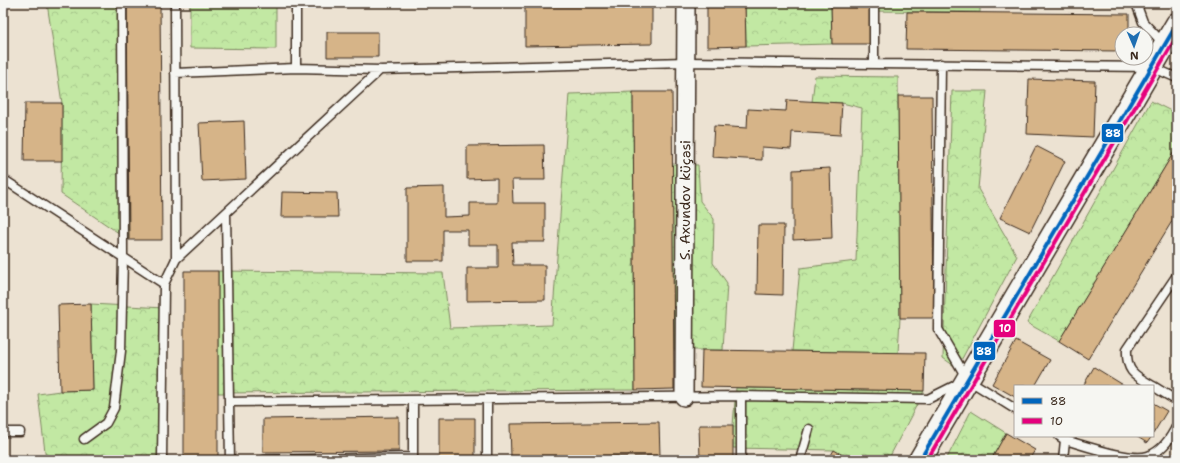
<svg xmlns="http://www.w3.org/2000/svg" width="1180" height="463" viewBox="0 0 1180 463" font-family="'Shantell Sans',sans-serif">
<defs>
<pattern id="forest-crowns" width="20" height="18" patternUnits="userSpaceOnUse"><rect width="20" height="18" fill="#c2e8a3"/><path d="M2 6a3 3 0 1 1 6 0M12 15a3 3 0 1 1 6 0" fill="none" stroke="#a8c78c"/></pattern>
</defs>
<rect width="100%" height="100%" fill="#ece2d2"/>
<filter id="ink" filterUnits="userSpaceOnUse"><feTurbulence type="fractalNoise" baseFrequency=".025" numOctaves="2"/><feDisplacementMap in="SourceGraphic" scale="8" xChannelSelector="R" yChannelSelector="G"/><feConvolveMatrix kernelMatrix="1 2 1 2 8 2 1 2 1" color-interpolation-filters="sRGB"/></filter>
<g filter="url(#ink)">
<path fill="url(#forest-crowns)" stroke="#7e8960" d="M47,3H127L129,240L61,194L62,103Z
M190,3H276V49L190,48Z
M745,3H831L832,44L746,46Z
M870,3H980V12L870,11Z
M815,76L898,77L900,318L898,353L792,351L800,268L856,261L862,108L842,103L812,102Z
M952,91H987L978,189L1017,256L957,368L943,358Z
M633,92L635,390L218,393V271L443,273L450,328L552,325L569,94Z
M1151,101L1177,114V147L1059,341L1027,323Z
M672,164L698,165L700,201L714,219L713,263L727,283L723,350H674Z
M91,304L164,308L162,460H46L38,394L60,391L93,390Z
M736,388L924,391L888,460H851L834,450L733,448V425Z
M971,411L1006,433L991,460H946Z"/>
<path fill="#d6b488" stroke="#3b2a1e" d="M127,3H160L162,240H129Z
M652,3V44L525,46V4Z
M707,3H745L746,46L707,47Z
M831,3H870V44H832Z
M907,12L1129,14V34H1122V51L906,49Z
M327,32H378V57H327Z
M1029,79L1095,81L1093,137L1027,134Z
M633,92H672L674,389L635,390Z
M898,96H932L934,318H900Z
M787,100L842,103L840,135L792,132L791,149L762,147V160L712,157L714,126L747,128L748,109L786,111Z
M25,103H62V161H24Z
M244,121L246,179L202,181L199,123Z
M544,145L545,180H512L513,203H545V242H512L513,265H545V300L467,301V268H498V245H468V230H443V261H407V188L444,187V217L470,216V203H497V178L467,179V146Z
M1036,146L1065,161L1030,232L1000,218Z
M1177,147V213L1088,359L1059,341Z
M830,168L832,238L793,240V170Z
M282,192L337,193L338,217H281Z
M758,225H784L783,295L757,294Z
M184,271H218V460H184Z
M91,304L93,390L60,391L58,305Z
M1016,341L1050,360L1035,386H1015V397L992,384Z
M702,350L925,353L924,391L701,387Z
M1094,367L1125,386H1083Z
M1153,403L1167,411L1153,434Z
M399,417V451L263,452V419Z
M439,418H475V460H439Z
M659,422L660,456L511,457L510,424Z
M699,425H733V460H700Z
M1006,433L1035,450L1029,460H991Z
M1136,436H1152L1147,443Z
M834,450L851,460H828Z"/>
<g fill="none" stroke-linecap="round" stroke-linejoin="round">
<g stroke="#3b2a1e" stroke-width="11">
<path id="lane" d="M296,3V68
M874,3V63
M1136,3L1143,22L1164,44
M941,64L938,329L967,379L1015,409
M175,73L296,68L380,70L686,62L1152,67L1177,78
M3,179L164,284
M226,213L229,402L741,396V460
M176,259L380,70
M1153,386C1134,375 1126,372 1127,349L1177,275
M1153,386L1177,401
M741,396L928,399L958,384
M487,399V460
M229,402L230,460
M3,432H20
M1059,436L1065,440C1083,445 1131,462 1148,456C1162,451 1171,438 1177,425
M84,439L106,423L114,408L121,351L123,258L122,3
M162,460L164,284L176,259L175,3
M264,460L413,457V400
M800,460L809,429
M1063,460L1065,440"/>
</g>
<g stroke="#3b2a1e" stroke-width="20">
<g id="street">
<path id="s1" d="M684,397L686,3"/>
</g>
</g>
<g stroke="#3b2a1e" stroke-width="25">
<path id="secondary" d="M920,460L1177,24"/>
</g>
<use href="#lane" stroke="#f6f6f2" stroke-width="8"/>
<use href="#street" stroke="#f6f6f2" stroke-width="17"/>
<use href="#secondary" stroke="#f6f6f2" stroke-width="22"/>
<g stroke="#f6f6f2" stroke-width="7">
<path id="bus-1" d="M920,460L1177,24"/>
</g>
<g stroke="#f6f6f2" stroke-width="7">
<path id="bus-2" d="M927,460L1177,36"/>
</g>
<use href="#bus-1" stroke="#0065bd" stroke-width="4"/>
<use href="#bus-2" stroke="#e5007d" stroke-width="4"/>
</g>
</g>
<g text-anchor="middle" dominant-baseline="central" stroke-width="3.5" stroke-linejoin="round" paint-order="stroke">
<g font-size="14" fill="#3b2a1e" stroke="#f6f6f2">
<text stroke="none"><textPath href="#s1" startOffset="197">S. Axundov küçəsi</textPath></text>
</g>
</g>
<g stroke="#f6f6f2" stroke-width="1.5">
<rect x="1101" y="123" width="23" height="20" rx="4" fill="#0065bd"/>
<rect x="993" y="319" width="23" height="19" rx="4" fill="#e5007d"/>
<rect x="973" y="341" width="23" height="20" rx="4" fill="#0065bd"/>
</g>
<g font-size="11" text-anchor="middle" font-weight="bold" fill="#fff">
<text x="1113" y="137">88</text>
<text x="1005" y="332">10</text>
<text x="984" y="355">88</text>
</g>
<rect width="1180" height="463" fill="none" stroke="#f6f6f2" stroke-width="16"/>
<rect x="8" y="8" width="1164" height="447" fill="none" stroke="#3b2a1e" stroke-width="1.5" filter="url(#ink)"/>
<rect x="1014" y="385" width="140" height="52" fill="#f6f6f2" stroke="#aba49d"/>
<rect x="1022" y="398" width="20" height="6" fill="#0065bd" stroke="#aba49d"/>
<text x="1050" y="405" font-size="12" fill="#3b2a1e">88</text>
<rect x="1022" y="418" width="20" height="6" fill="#e5007d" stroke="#aba49d"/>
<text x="1050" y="425" font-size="12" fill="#3b2a1e">10</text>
<g transform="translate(1134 46) rotate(178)"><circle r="19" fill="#f6f6f2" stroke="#aba49d"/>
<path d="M0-3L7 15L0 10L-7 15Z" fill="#1f6fb2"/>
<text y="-6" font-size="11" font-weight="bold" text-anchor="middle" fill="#3b2a1e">N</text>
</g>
</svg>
